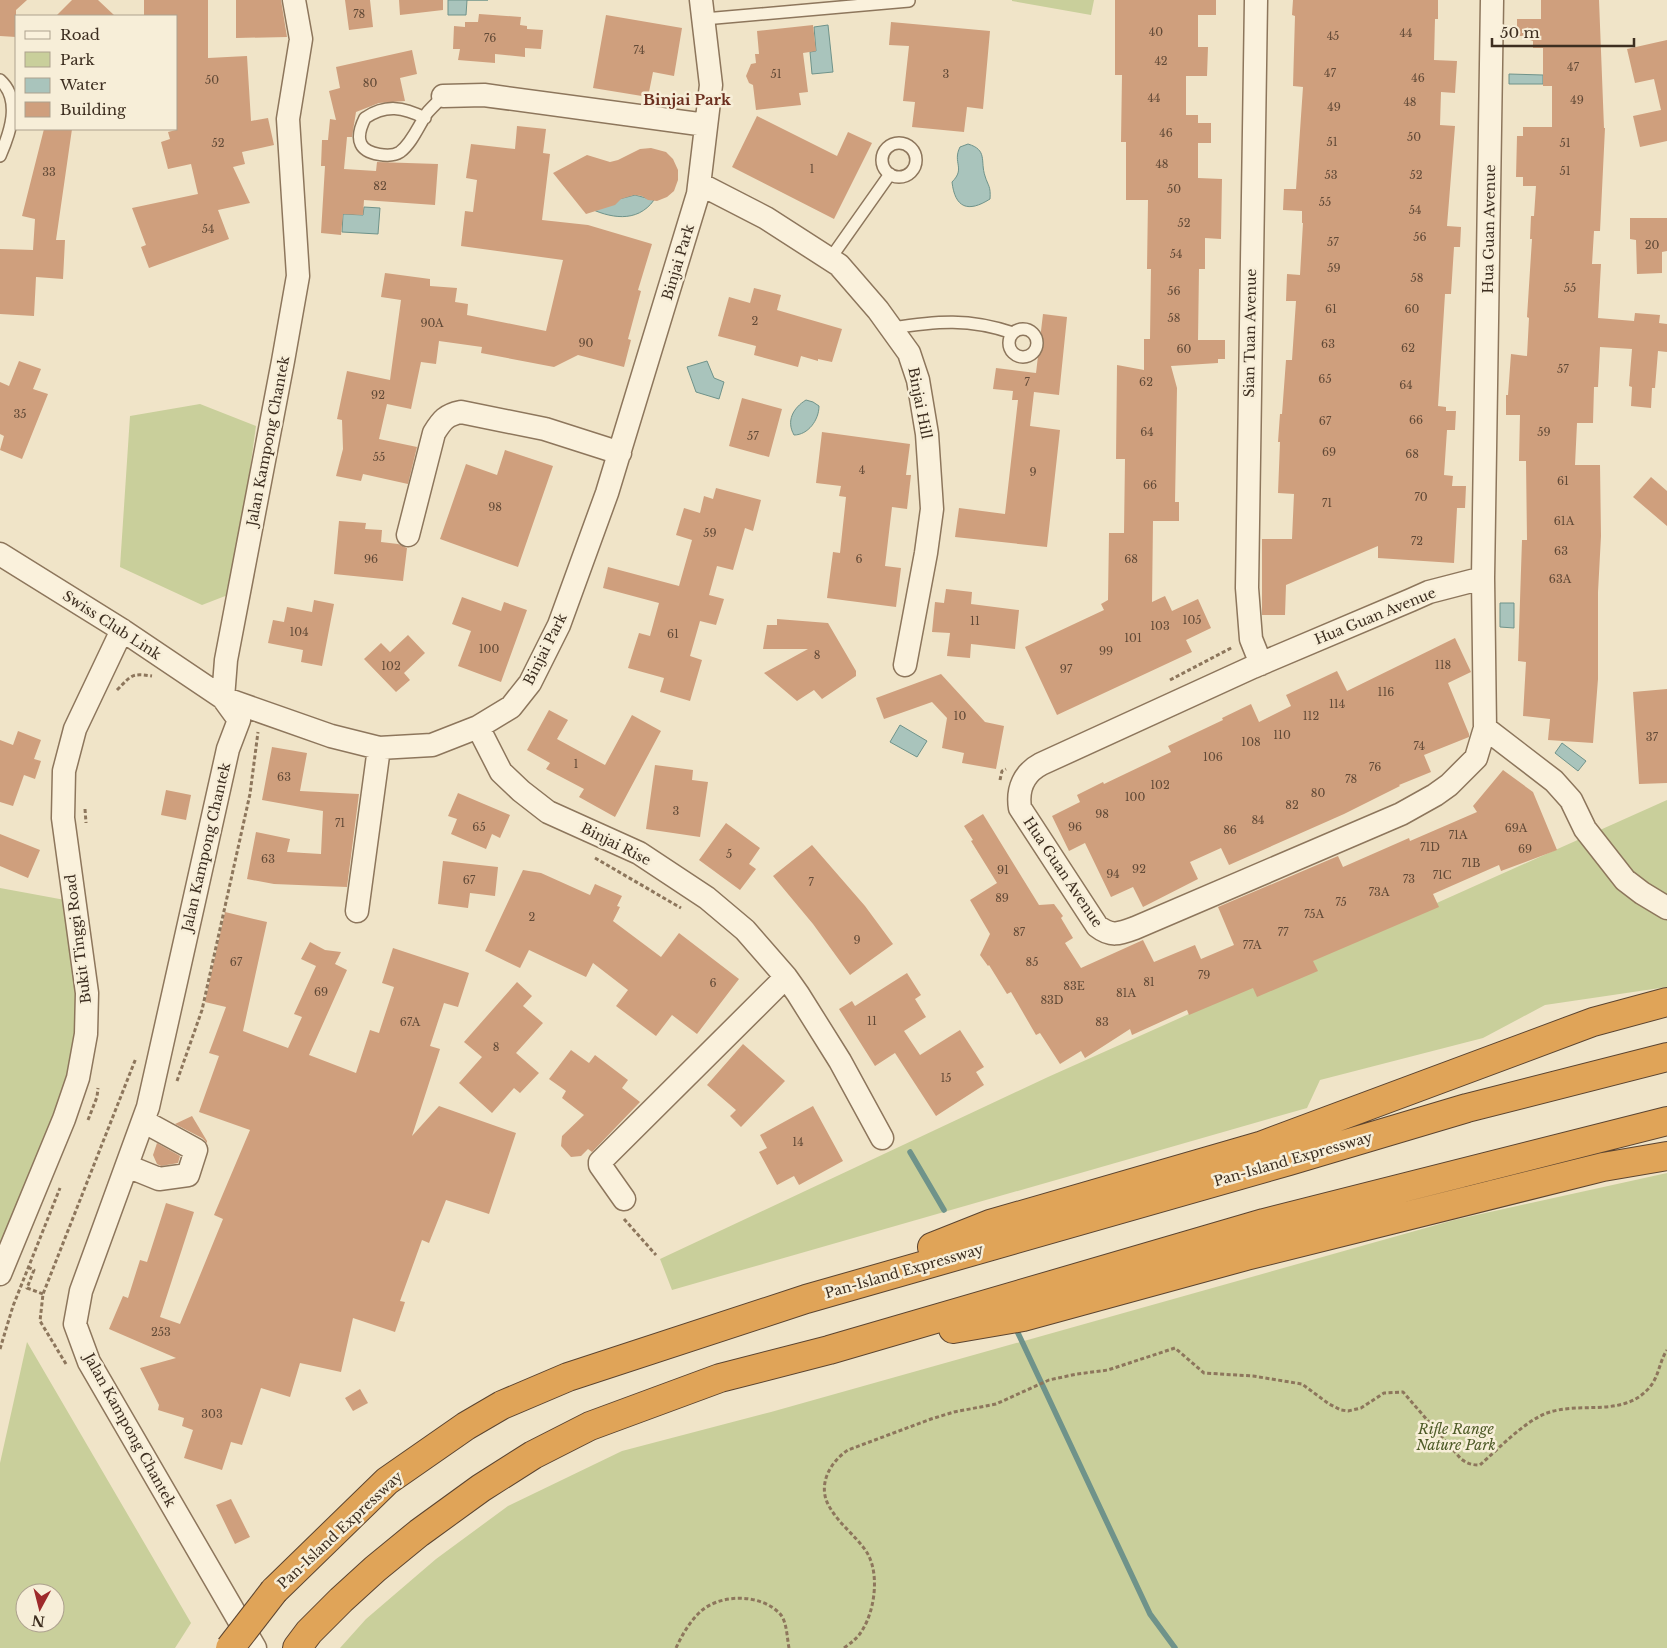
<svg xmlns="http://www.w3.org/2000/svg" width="1667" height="1648" viewBox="0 0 1667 1648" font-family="'Libre Baskerville',serif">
<rect width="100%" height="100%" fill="#f0e4c8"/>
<path fill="#c9cf9b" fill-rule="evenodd" d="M1012,0H1094L1091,15L1012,1Z
M200,404L256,426L233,593L202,605L120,567L130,416Z
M1667,800V987L1545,1005L1483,1038L1320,1080L1307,1108L672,1290L660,1259L1048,1077Z
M0,888L65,900L79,1007L65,1092L0,1246Z
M1667,1173V1648H340L366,1619L436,1559L508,1506L622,1451L771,1412L1454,1220Z
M27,1342L191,1623L175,1648H0V1463ZM25,1593H55V1623H25Z"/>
<path fill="#a9c4bc" stroke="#6f938a" d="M448,0H488H467L466,15H448Z
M828,25L833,72L812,74L810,52L816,51L814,27Z
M1509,74L1543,75V84H1509Z
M968,144C988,150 980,161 985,176C988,186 991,186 990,199C968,213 955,208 952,182C966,168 952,163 960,147Z
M635,195L654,200C637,224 609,218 587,207Z
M364,207L380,208L378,234L342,232L343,214L363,215Z
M707,361L714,378L724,382L719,399L696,392L687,367Z
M806,400L813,402L819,406C819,420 808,435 794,435C786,421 793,408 806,400Z
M1500,603H1514V628L1500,627Z
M900,725L927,741L917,757L890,742Z
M1562,743L1586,761L1578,771L1555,753Z"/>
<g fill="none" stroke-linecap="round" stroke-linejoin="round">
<path stroke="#6f938a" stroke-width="5.5" d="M910,1152L944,1210
M1017,1331L1150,1614L1175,1648"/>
</g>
<path fill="#cf9f7d" d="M0,0H27L16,10V37L0,36Z
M72,0H98L115,16H56Z
M144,0H208V58L247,56L251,121L268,118L274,145L242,152L245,164L233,167L250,203L218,210L229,239L149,268L141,247L146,245L132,208L198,194L191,164L168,169L161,142L170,139L168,132L176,130V16H144Z
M236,0H281L287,37L236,38Z
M345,0H370L373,27L349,30Z
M399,0H443V10L400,15Z
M1115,0H1216V15H1198V47H1208L1207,76H1186V115H1198V123H1211V143H1198V178L1222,179L1221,239L1205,238V269H1199L1198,340H1225V359H1218V363L1171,366L1177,388L1175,502H1179V521H1153L1152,602L1165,596L1172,611L1198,599L1211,628L1186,640L1192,652L1057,715L1025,647L1104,610L1101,604L1108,600L1109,533H1124L1125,459H1116L1117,365L1144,370V339H1150L1151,269H1147L1148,200H1126V142H1121L1122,75H1115Z
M1293,0H1438V19H1435L1434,60L1457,61L1455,93L1441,92L1440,125L1455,126L1447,226L1461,227L1460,247H1454L1451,294H1445L1438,406L1446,407V411H1456L1455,430H1447L1444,475L1453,476L1452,486H1466L1465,508H1457L1454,563L1378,558V546L1286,585L1285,615H1262V539H1292L1294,494L1278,493L1280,442H1278L1280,414H1282L1286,360H1292L1296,301H1286L1287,274L1300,275L1303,223H1302V211L1283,210L1284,189H1296L1303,87L1293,86L1295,16L1292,15Z
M1541,0H1599L1604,128H1605L1600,231H1594L1592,264H1601L1598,318L1634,321L1635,313L1660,315L1659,323L1667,324V352L1658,351L1655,388H1652L1651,408L1631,406L1632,387L1629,386L1632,349L1600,347L1598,387H1594L1593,423H1577L1575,465H1600L1601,536L1598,592V679L1593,743L1548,740L1550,719L1523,716L1526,662L1518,661L1522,540H1527L1526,461H1519L1520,415H1506V395H1508L1511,354L1527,356L1529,318L1527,317L1532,239H1530L1531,216H1534L1536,186H1523V177H1516L1517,136H1523V127H1552V86H1543V48H1533V41L1530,40V36H1517V19H1541Z
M479,14L521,17L520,25L527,26V29L543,30L541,49L525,48V57L495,54V63L458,60L460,49H453L454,26L465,27V22H478Z
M606,15L682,28L674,76L653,72L648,97L593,88Z
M891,22L990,31L983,109L967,107L964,132L912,127L915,102L903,101L909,46L889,45Z
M813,25L816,51L803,53L808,92L799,93L801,105L756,110L753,85L749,83L746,76L751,64L756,63L755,54H759L757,31Z
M1667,40V141L1640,147L1633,116L1661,110L1654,79L1635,83L1627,49Z
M412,50L417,74L400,78L405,101L379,103L356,112L352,137H347L344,169L376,171L377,162L438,164L435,205L364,200L363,215L343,214L341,235L321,233L325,166H321L322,140H328L330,119L336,120L329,91L340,88L336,67Z
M757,116L837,156L848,132L872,143L834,219L732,167Z
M517,126L546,129L543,153L550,154L542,220L588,225L652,244L638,290L641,291L628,339L631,340L624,367L578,355L554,367L481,353L482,347L439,341L436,364L421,362L411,409L387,404L379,439L417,447L408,484L363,474L361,481L336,476L343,449L342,420L337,419L347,371L390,380L401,300L381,297L385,273L430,279V286L457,288L455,302L468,304L467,315L546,331L563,260L461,246L465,211L473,212L477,180L466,178L471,144L515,149Z
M44,129H72L56,240H65L63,279L36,277L34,316L0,314V249L33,250L35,219L22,216Z
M651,148L666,152L673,159L678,170V180L674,191L667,197L657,201L648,200L642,196L634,195L621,199L615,205L586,214L553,173L587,155L610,162L618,160L640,149Z
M1630,218H1667V251L1662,252V273L1637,274L1636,240L1630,239Z
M754,288L781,295L777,310L842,329L832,362L818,359V361L801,356L798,367L754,355L756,346L718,336L729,297L750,303Z
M1043,314L1067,317L1059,395L1034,392L1030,426L1060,430L1047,547L955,537L959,508L1005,514L1018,400H1012L1013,391L993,389L996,368L1036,373Z
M19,361L41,369L33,389L48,394L22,459L0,450L4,436L0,434V382L9,386Z
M742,398L782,409L769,457L729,446Z
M822,432L910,444L906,475H911L907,509L892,507L885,566L901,568L896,607L827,598L833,552L840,553L846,497L839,496L841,486L816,483Z
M505,450L553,466L518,567L440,539L466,464L497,475Z
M1651,477L1667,491V526L1633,497Z
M716,488L761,500L753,531L745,528L733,570L717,566L709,595L724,599L716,625L700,621L690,656L702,660L690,701L660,692L664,678L628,668L639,633L650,636L659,603L603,588L608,567L679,586L692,540L676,535L684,508L700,513L704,496L713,499Z
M339,521L366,523L365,529L382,530L381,542L398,544L407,548L403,581L334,574Z
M946,589L972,592L971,604L1019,610L1015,649L971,644L970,658L947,656L950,633L932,632L935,602L944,603Z
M462,597L501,611L504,602L527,610L501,682L458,666L471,631L452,624Z
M314,600L334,604L322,666L301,662L303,650L268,643L273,620L284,622L287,607L312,612Z
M777,619L828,623L856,671V676L822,699L814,690L797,701L764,673L808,649H763L767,625H777Z
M408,635L425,653L404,673L410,680L396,692L364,659L381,643L390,652Z
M1455,638L1471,672L1448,683L1469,734V737L1424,755L1431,772L1399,785L1400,786L1344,814L1229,865L1221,848L1190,862L1198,879L1143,907L1133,887L1111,897L1085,843L1069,851L1052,816L1080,802L1077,795L1103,782L1104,784L1171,752L1168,746L1223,720L1222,718L1251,704L1259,722L1291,706L1286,695L1337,671L1347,691Z
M941,674L985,722L1004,726L996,769L962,763L964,753L942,748L947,718L932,702L884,719L876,698Z
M1667,689V783L1639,784L1633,692Z
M549,710L568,720L557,739L605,765L632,715L661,731L615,817L579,797L584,789L546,769L550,763L527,750Z
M18,731L41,740L34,759L41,761L35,779L24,775L13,806L0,802V740L13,745Z
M272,747L307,753L300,791L359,794L347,887L274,884L247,879L256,832L290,839L287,852L321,854L323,811L262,800Z
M655,765L693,770L692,780L708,782L700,837L646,829Z
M1503,770L1533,792L1557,850L1501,871L1499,865L1433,894L1439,907L1313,961L1318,971L1257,997L1253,988L1189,1015L1187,1010L1132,1035L1130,1029L1085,1058L1081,1051L1060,1064L1040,1033L1036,1035L1011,992L1007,994L989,965L988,966L980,955L990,934L970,900L997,883L971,841L973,840L964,826L983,814L1039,905L1054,904L1063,916L1061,918L1073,938L1065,943L1081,968L1143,940L1154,962L1195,945L1201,959L1234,945L1218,907L1338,856L1343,867L1409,838L1410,841L1477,812L1473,806Z
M166,790L191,795L186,820L161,815Z
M458,793L510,815L500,838L492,834L486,849L451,834L457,819L448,816Z
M726,823L760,848L749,864L756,869L740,890L699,860Z
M0,834L40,850L28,878L0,866Z
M812,845L865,906L893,944L850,975L813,924L773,876Z
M443,861L498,867L495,896L470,893L468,908L438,904Z
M523,870L541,873L590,895L595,884L622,896L617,906L620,907L613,921L661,957L679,933L739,979L697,1034L672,1015L656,1036L616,1006L628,990L593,963L586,977L529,950L520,968L485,951Z
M225,912L267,922L243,1031L288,1048L302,1017L294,1014L316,966L301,959L310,942L325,950L341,952L335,964L347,970L309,1055L356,1073L370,1030L379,1033L394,987L382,983L393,948L469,973L458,1007L444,1003L430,1046L440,1049L412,1136L439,1106L516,1133L489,1214L446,1200L429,1243L422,1240L400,1301L405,1302L395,1332L353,1318L341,1372L300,1363L290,1397L261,1388L242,1445L231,1442L222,1470L184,1458L193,1430L182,1426L184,1418L158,1410L159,1405L140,1368L176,1358L109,1329L123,1296L128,1298L140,1260L147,1262L166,1203L194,1212L160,1317L180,1324L223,1219L214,1215L250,1130L199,1112L219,1056L209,1053L226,1007L205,1002Z
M907,973L921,995L915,999L926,1017L904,1031L920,1055L960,1030L984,1067L976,1072L984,1085L936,1116L895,1053L875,1066L839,1009L852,1001L855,1006Z
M517,982L532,996L523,1006L543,1023L516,1053L539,1073L520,1093L514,1088L492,1113L459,1083L482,1057L464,1042Z
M743,1044L785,1081L741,1127L730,1116L736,1110L707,1085Z
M571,1050L589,1063L595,1055L628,1080L622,1088L640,1102L592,1152L588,1149L581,1156L571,1157L561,1146L562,1136L584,1115L562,1098L566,1091L549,1079Z
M813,1106L843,1161L799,1185L794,1176L777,1185L759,1152L767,1148L760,1135Z
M192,1116L207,1141V1143L202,1138L175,1124Z
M157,1143L180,1156L178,1163L161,1166L157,1164L153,1155Z
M360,1389L368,1403L353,1411L345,1398Z
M231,1499L250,1537L235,1544L216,1505Z"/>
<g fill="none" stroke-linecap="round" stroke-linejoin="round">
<g stroke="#8d765c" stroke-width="14">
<path id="lane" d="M704,19L909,1
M0,80C22,100 10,133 0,156
M425,118C403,107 386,104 365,118C361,126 357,136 361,144C366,155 391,158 400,152C412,143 419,125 427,113C432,107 438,102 443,96
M882 160a17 17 0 1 1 34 0a17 17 0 1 1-34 0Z
M830,259L890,174
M892,328C937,321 969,318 1013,333
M1009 343a14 14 0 1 1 28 0a14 14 0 1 1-28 0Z"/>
</g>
<g stroke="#8d765c" stroke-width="25">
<path id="street" d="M1256,0L1247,588L1251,639L1261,664
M443,96L484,95L706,125
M700,184L766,218L839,265L878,310L909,353L918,380L927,434L932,509L926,553L905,665
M408,535L434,433C442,420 446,415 461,412L545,429L620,453
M0,554L122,630L223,698L331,736L379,748L432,745L478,727L511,707L530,683L559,625L607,493L698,194L711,85L701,0
M1483,578L1429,592L1411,600L1253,667L1041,764C1024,773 1017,789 1020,808L1097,926C1111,937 1119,934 1135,928L1401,814L1435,795L1449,785L1476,758L1485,728L1483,578L1492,0
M478,727L501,772L521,791L548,812L639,853L707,898L745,930L786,977L798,994L840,1061L882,1138
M1485,728L1554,781L1571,800L1585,829L1625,880L1642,893L1667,908
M357,911L379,748
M127,1166L159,1179L188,1175L196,1150L143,1121
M624,1199L600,1165V1162L786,977
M0,1274L64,1119L78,1078L86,1034L87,993L63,818L64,771L75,729L122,630
M255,1648L89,1362L75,1324L81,1291L148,1107L228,749L239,720L223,698L226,660L283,361L298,276L288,119L301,39L294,0"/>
</g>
<g stroke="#5b4430" stroke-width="30">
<path id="highway" d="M932,1247L990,1224L1260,1146L1593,1022L1667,1002
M953,1329L1023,1317L1246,1256L1603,1167L1667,1156
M274,1591L387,1481L466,1426L502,1405L568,1377L806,1299L1289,1161L1467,1108L1667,1057
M297,1648L309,1632L341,1600L375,1569L419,1533L481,1488L533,1455L590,1426L720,1378L829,1350L1264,1223L1667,1121"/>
</g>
<path stroke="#8d765c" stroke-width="3" stroke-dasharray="4 2.5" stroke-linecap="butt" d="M1170,680L1233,647
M117,690C132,675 131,673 152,676
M1000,780L1002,771L1006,769
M85,809L86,823
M595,858L681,908
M177,1081L202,1010L250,794L258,732
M88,1120L97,1097L98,1088
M624,1219L656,1255
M28,1267L34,1270L27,1288L43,1294
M0,1349L13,1306L60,1188
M66,1364L40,1321L43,1294L136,1058
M676,1648C682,1635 689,1623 699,1613C719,1593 762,1593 781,1615C787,1623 787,1638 789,1648
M844,1648C852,1642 858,1638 863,1629C875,1609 880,1572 866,1551C855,1535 838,1523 829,1506C817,1485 830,1462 848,1450L931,1419L954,1412L996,1404L1049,1380L1077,1374L1108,1370L1175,1348L1204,1373L1253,1376L1302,1384L1329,1404L1341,1410L1348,1411L1361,1408L1384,1393L1403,1392L1461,1459C1468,1464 1472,1465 1480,1465C1498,1449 1525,1421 1547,1413C1580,1401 1623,1418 1649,1388C1659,1377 1659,1362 1667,1350"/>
<use href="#lane" stroke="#faf1dc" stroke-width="11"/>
<use href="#street" stroke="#faf1dc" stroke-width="22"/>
<use href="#highway" stroke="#e0a458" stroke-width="28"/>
<g stroke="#5b4430" stroke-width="30" stroke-linecap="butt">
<path id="highway-bridge" d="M230,1648L274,1591"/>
</g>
<use href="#highway-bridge" stroke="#e0a458" stroke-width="28"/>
</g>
<g text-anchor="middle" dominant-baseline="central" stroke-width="5" stroke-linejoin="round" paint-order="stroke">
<g font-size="11" fill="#624a37">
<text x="359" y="14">78</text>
<text x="1156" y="32">40</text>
<text x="1406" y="33">44</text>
<text x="1333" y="36">45</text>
<text x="490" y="38">76</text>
<text x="639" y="50">74</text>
<text x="1161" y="61">42</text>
<text x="1573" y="67">47</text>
<text x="1330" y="73">47</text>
<text x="776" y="74">51</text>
<text x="946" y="74">3</text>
<text x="1418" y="78">46</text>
<text x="212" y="80">50</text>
<text x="370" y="83">80</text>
<text x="1154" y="98">44</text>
<text x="1577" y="100">49</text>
<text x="1410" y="102">48</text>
<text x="1334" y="107">49</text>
<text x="1166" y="133">46</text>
<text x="1414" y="137">50</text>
<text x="1332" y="142">51</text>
<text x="218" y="143">52</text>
<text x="1565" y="143">51</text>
<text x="1162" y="164">48</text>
<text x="812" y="169">1</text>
<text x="1565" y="171">51</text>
<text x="49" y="172">33</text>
<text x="1331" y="175">53</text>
<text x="1416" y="175">52</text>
<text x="380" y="186">82</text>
<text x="1174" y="189">50</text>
<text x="1325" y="202">55</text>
<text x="1415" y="210">54</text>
<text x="1184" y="223">52</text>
<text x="208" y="229">54</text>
<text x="1420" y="237">56</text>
<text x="1333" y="242">57</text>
<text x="1652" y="245">20</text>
<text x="1176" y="254">54</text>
<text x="1334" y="268">59</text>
<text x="1417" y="278">58</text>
<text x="1570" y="288">55</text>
<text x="1174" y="291">56</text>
<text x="1331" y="309">61</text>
<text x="1412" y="309">60</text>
<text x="1174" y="318">58</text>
<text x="755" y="321">2</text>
<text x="432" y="323">90A</text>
<text x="586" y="343">90</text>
<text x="1328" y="344">63</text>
<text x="1408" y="348">62</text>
<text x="1184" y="349">60</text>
<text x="1563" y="369">57</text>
<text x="1325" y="379">65</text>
<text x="1027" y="382">7</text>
<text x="1146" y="382">62</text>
<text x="1406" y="385">64</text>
<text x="378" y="395">92</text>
<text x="20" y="414">35</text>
<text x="1416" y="420">66</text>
<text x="1325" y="421">67</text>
<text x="1147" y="432">64</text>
<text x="1544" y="432">59</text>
<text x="753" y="436">57</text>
<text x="1329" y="452">69</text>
<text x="1412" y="454">68</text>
<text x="379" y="457">55</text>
<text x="862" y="470">4</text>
<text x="1033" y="472">9</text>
<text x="1563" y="481">61</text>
<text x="1150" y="485">66</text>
<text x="1421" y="497">70</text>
<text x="1327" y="503">71</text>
<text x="495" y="507">98</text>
<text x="1564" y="521">61A</text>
<text x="710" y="533">59</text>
<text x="1417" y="541">72</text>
<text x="1561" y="551">63</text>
<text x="371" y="559">96</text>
<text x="859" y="559">6</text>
<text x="1131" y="559">68</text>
<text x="1560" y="579">63A</text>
<text x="1192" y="620">105</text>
<text x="975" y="621">11</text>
<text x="1160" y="626">103</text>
<text x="299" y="632">104</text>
<text x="673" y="634">61</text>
<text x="1133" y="638">101</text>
<text x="489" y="649">100</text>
<text x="1106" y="651">99</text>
<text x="817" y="655">8</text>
<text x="1443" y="665">118</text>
<text x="391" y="666">102</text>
<text x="1066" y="669">97</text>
<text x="1386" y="692">116</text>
<text x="1337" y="704">114</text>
<text x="960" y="716">10</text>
<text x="1311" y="716">112</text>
<text x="1282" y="735">110</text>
<text x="1652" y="737">37</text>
<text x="1251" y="742">108</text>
<text x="1419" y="746">74</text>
<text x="1213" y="757">106</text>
<text x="576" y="764">1</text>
<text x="1375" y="767">76</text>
<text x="284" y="777">63</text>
<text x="1351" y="779">78</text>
<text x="1160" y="785">102</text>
<text x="1318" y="793">80</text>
<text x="1135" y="797">100</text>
<text x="1292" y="805">82</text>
<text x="676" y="811">3</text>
<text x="1102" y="814">98</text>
<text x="1258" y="820">84</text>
<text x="340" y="823">71</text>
<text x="479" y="827">65</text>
<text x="1075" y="827">96</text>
<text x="1516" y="828">69A</text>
<text x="1230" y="830">86</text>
<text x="1458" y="835">71A</text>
<text x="1430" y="847">71D</text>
<text x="1525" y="849">69</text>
<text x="729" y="854">5</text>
<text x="268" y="859">63</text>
<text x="1471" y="863">71B</text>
<text x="1139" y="869">92</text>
<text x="1003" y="870">91</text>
<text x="1113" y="874">94</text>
<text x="1442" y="875">71C</text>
<text x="1409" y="879">73</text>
<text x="469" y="880">67</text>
<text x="811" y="882">7</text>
<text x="1379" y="892">73A</text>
<text x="1002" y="898">89</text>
<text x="1341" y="902">75</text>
<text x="1314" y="914">75A</text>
<text x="532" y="917">2</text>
<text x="1019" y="932">87</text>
<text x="1283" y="932">77</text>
<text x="857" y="940">9</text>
<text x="1252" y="945">77A</text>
<text x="236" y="962">67</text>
<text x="1032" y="962">85</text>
<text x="1204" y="975">79</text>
<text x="1149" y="982">81</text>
<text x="713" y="983">6</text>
<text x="1074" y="986">83E</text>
<text x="321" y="992">69</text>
<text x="1126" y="993">81A</text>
<text x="1052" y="1000">83D</text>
<text x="872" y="1021">11</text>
<text x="410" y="1022">67A</text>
<text x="1102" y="1022">83</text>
<text x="496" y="1047">8</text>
<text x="946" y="1078">15</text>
<text x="798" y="1142">14</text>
<text x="161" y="1332">253</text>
<text x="212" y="1414">303</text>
</g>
<g font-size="14" fill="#3d2e20" stroke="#f7eed8">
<text transform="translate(1489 229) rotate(-89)">Hua Guan Avenue</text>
<text transform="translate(678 262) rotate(-73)">Binjai Park</text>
<text transform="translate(1250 333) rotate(-89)">Sian Tuan Avenue</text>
<text transform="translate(920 403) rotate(79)">Binjai Hill</text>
<text transform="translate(268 441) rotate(-79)">Jalan Kampong Chantek</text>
<text transform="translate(1375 616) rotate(-22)">Hua Guan Avenue</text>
<text transform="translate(112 625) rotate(33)">Swiss Club Link</text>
<text transform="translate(545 649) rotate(-63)">Binjai Park</text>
<text transform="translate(616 844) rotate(27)">Binjai Rise</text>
<text transform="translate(206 847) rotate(-77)">Jalan Kampong Chantek</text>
<text transform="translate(1063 872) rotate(56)">Hua Guan Avenue</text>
<text transform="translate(78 939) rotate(-97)">Bukit Tinggi Road</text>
<text transform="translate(1293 1159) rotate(-16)">Pan-Island Expressway</text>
<text transform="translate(904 1271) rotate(-16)">Pan-Island Expressway</text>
<text transform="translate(130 1430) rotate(61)">Jalan Kampong Chantek</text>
<text transform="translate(340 1530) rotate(-43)">Pan-Island Expressway</text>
</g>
<g font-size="14" font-style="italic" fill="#4d5a26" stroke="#f7eed8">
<text x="1456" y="1429">Rifle Range<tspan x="1456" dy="16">Nature Park</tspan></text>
</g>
<g font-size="15" font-weight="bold" fill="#6b2e1e" stroke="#f7eed8">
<text x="687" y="99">Binjai Park</text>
</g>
</g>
<rect x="15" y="15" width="162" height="115" fill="#f7eed8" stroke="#ada18e"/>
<rect x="25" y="31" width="25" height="8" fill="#faf1dc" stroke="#ada18e"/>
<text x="60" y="40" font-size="15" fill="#3d2e20">Road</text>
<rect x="25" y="52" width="25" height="15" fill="#c9cf9b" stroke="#ada18e"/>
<text x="60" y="65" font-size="15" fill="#3d2e20">Park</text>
<rect x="25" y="78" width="25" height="15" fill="#a9c4bc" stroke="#ada18e"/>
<text x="60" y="90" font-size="15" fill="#3d2e20">Water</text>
<rect x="25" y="102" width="25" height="15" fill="#cf9f7d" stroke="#ada18e"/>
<text x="60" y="115" font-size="15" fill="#3d2e20">Building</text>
<g transform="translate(40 1608) rotate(187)"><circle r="24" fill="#f7eed8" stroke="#ada18e"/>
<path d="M0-4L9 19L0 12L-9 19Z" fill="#9e2a2b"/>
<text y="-8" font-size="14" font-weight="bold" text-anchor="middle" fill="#3d2e20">N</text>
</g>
<path d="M1492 38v8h142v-8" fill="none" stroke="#3d2e20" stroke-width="2.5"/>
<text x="1500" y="38" font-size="15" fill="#3d2e20" stroke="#f7eed8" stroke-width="4" paint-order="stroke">50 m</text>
</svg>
